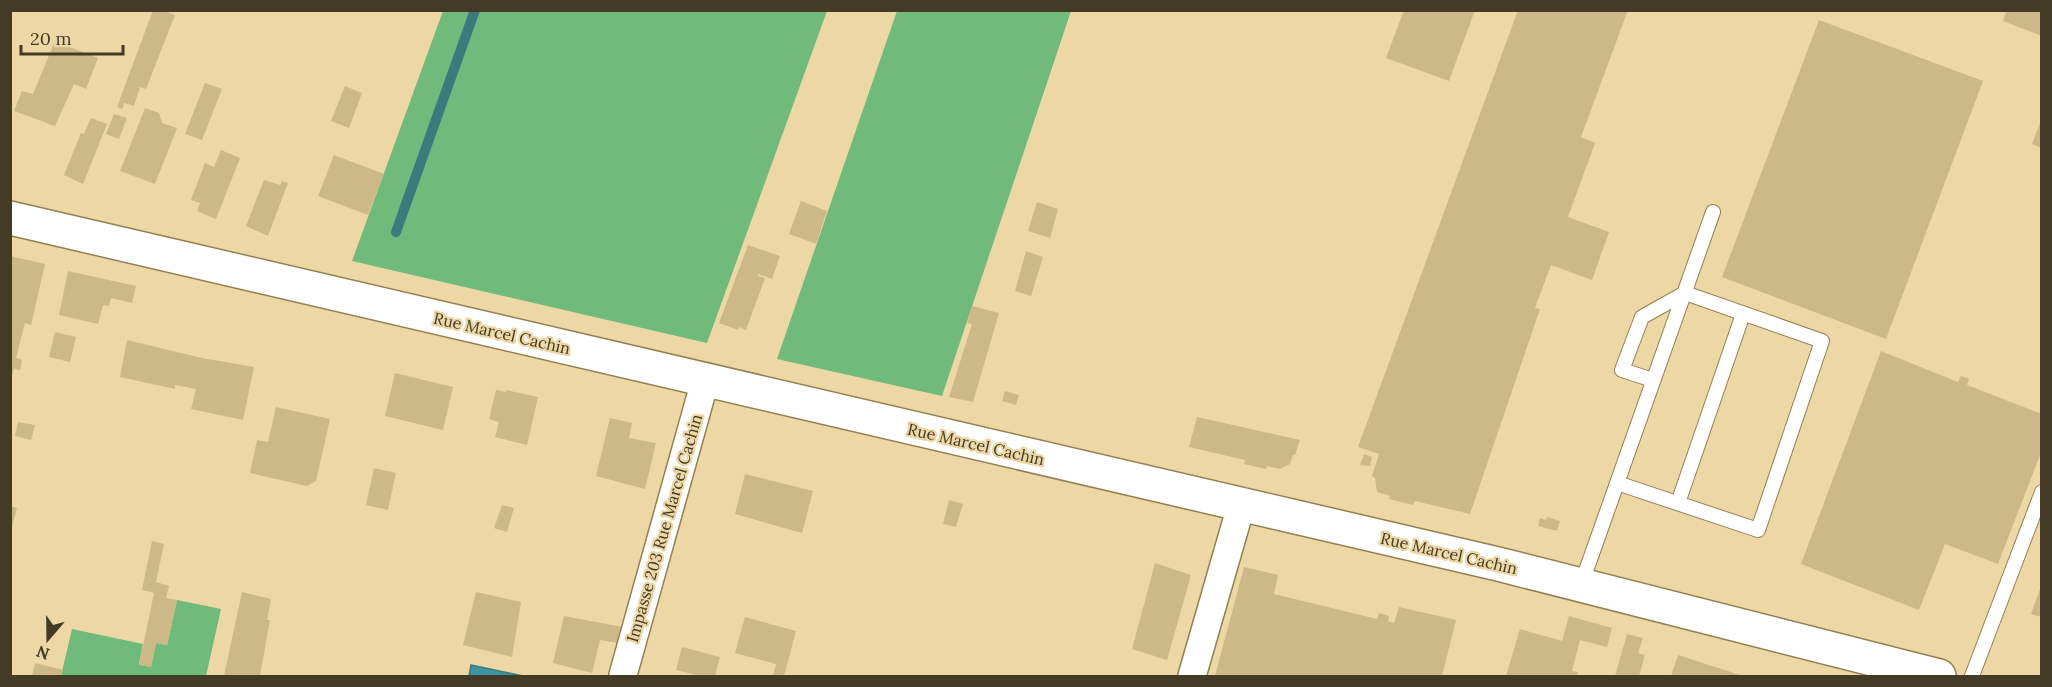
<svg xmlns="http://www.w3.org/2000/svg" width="2052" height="687" viewBox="0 0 2052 687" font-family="Lora,serif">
<rect width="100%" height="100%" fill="#ecd7a5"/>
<path fill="#70ba7b" d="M443,11H827L707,343L352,261Z
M897,11H1071L942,396L777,359Z
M177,600L221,609L206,676H61L72,629L143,644L139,664L151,667L156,643L167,645Z"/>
<path fill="#3a95a2" stroke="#3d7a7d" stroke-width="1.5" d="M471,665L523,676H469Z"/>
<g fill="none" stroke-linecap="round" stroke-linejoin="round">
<path stroke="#3d7a7d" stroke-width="10" d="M396,232L475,10"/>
</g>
<path fill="#cdb988" d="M153,10H163L175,15L146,89L140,87L134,106L124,103L122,109L117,107Z
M1404,10H1475L1449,81L1386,58Z
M1518,10H1628L1581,137L1595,143L1568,217L1609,232L1592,280L1551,265L1535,308L1540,309L1470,514L1415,501L1413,505L1389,499L1390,496L1377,492L1375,478L1372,476L1379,454L1358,447Z
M2007,10H2042V36L2003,21Z
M1819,20L1983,81L1886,339L1722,277Z
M55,41L98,58L86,89L74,84L55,126L14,111L22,91L33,94Z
M205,83L222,89L202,140L185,134Z
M345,86L362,93L349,128L331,121Z
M145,108L159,113L162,123L177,128L155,184L120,171Z
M114,114L127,118L119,139L106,134Z
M91,118L107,124L83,184L64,175L81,133L84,134Z
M2041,120H2042V148L2032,144Z
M221,150L240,158L216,219L197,211L200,203L191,200L205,163L214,167Z
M334,155L384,174L368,215L318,196Z
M264,180L280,185L282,181L288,183L268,236L246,226Z
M801,201L827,211L816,244L789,234Z
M1037,202L1058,209L1050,238L1028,231Z
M748,245L780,256L772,279L758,274V276L765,278L746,330L739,327L738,330L719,323Z
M1026,251L1043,257L1031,296L1015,291Z
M10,256L45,264L31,325L25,323L16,358L22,360L20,370L14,369L11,379Z
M68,271L136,286L132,303L111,298L109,306L103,305L98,324L59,315Z
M972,306L999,313L973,402L949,397L972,324L967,323Z
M55,332L76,337L70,362L49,357Z
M127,340L202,358L254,367L243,420L191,409L196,389L175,385V389L120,377Z
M1881,351L1958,382L1961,376L1969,379L1967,385L2042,414V450L1998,564L1945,544L1919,610L1801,564Z
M395,373L453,387L443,430L385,416Z
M496,390L506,392V390L538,397L527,445L495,437L499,422L489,419Z
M1005,391L1019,395L1016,405L1002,401Z
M276,407L330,419L316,481L307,486L250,473L257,440L268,442Z
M1197,417L1300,440L1295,455H1293L1290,464L1280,469L1267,466L1266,469L1244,464L1245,460L1189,447Z
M610,418L632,423L629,438L656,443L645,489L596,476Z
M18,422L35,425L31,440L15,436Z
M1364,454L1372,457L1370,466L1360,465Z
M374,468L396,473L388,510L366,505Z
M745,474L813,491L802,533L735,514Z
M949,500L963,504L956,527L943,524Z
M502,505L514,508L507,532L494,528Z
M10,506L17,508L11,531H10Z
M1547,517L1560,521L1557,531L1538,526L1540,518L1546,520Z
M152,541L164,544L156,582L169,586L166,598L177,600L167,645L156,643L151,667L139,665L154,593L142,590Z
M1155,563L1191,575L1167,660L1132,649Z
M1244,567L1278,575L1274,594L1377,619L1379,613L1389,616L1388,621L1394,623L1399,607L1456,620L1442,676H1215Z
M2041,586H2042V617L2031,614Z
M242,592L271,599L267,620H270L260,676H224Z
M476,592L521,602L512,657L463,645Z
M564,616L628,628L624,644L600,640L592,673L553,663Z
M1569,616L1612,628L1607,647L1580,640L1572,671L1578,672L1576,676H1506L1520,629L1562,641Z
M745,617L796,631L784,676H773L776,664L735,653Z
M1627,634L1643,638L1638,653L1645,655L1639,676H1615Z
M682,647L720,657L715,676H701L676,670Z
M1678,655L1743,676H1671Z
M35,663L63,670L61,676H32Z"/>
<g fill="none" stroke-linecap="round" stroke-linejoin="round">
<g stroke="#938051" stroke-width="16">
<path id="lane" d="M1617,483L1758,530L1822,341L1685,293L1642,317L1622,370L1653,380
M1678,503L1743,314
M1581,585L1713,212
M1972,676L2042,492"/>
</g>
<g stroke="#938051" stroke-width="30">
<path id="street" d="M623,675L705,381
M1192,676L1241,506"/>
</g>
<g stroke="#938051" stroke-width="36">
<path id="secondary" d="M10,218L1498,564L1939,676"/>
</g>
<use href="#lane" stroke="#fff" stroke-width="14"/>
<use href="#street" stroke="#fff" stroke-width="27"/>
<use href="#secondary" stroke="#fff" stroke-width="33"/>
</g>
<g text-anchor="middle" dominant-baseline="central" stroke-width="4.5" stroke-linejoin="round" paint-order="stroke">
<g font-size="16" fill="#443b27" stroke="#ecd7a5">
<text transform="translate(502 333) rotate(13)">Rue Marcel Cachin</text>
<text transform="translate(976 444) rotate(13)">Rue Marcel Cachin</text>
<text transform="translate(664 528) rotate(-74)">Impasse 203 Rue Marcel Cachin</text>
<text transform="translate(1449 553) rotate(13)">Rue Marcel Cachin</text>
</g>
</g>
<rect width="2052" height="687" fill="none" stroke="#443b27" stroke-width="24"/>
<g transform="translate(48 639) rotate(200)" stroke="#ecd7a5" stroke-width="4.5" paint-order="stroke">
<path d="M0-4.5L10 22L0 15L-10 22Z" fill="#443b27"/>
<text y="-9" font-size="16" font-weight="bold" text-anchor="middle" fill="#443b27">N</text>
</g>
<path d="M21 45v9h102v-9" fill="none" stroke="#443b27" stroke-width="3"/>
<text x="30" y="45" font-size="18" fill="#443b27" stroke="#ecd7a5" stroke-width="4.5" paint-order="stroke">20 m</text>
</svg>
